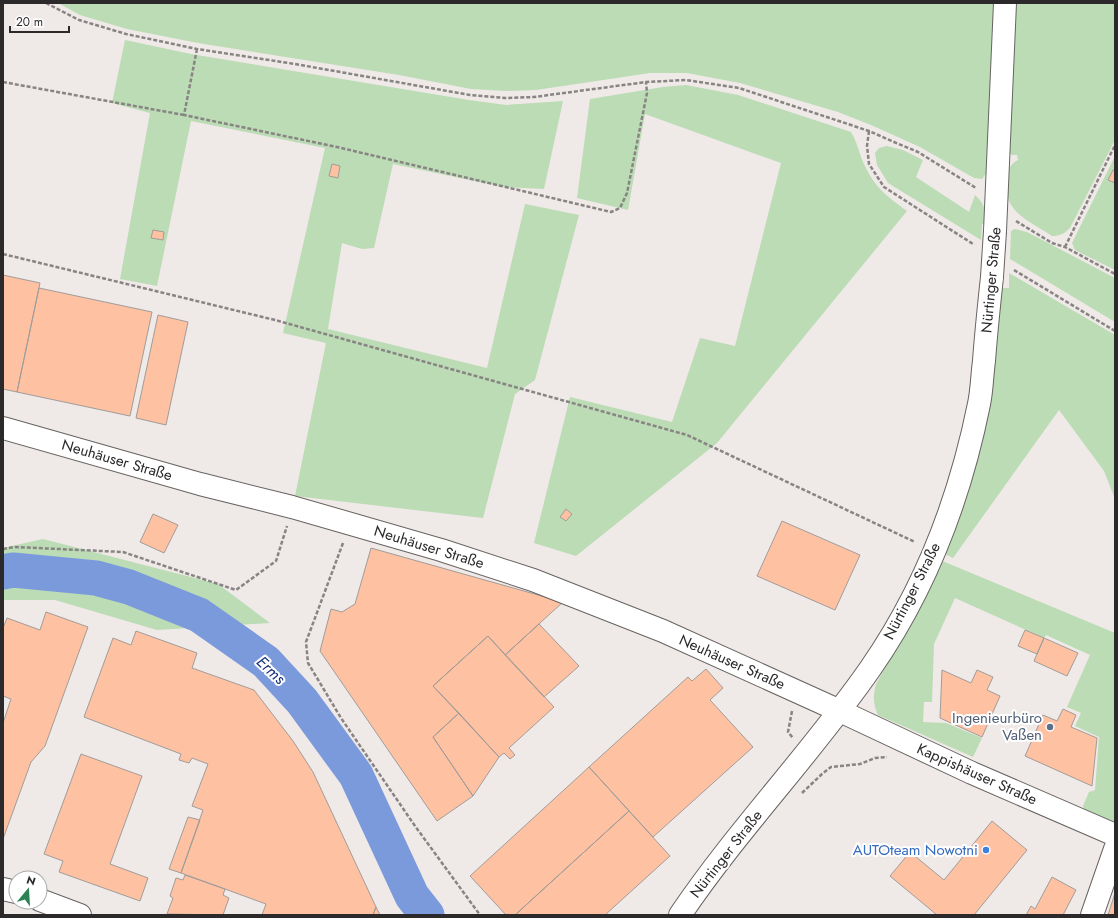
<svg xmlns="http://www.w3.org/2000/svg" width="1118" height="918" viewBox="0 0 1118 918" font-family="Jost,sans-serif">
<rect width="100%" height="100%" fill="#efe9e7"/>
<path fill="#bbdcb5" d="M58,3H995L987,172L982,179L974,178L920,147L871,125L838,112L740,83L687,73H650L536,90L506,91L471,89L399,75L198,43L127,29L80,15Z
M1015,3H1115V140L1070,228C1064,234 1060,236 1052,236C1038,226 1013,216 1008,198C1007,193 1008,185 1008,180C1008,169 1009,165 1018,160L1017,155H1012L1008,152Z
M125,40L191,54L469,100L506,105L563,101L544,189L503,187L393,164L374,248L362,249L342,243L328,329L487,368L525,204L579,215L535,380L515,394L483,518L295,496L326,343L283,333L325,148L191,121L157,286L120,279L150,113L112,103Z
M686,85L738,95L851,132C858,143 859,155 865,166C876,189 887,196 907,211L717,443L576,556L534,543L570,397L672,422L700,338L735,346L781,163L645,114L628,210L577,198L590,99L663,87Z
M887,146L903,150L923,160L916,177L969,212L975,195C985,204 986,211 986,224H982L981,240L888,183L877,165L875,153L879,148Z
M1115,156V270L1075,250L1072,243Z
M1015,229L1027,232L1115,278V322L1010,259L1011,231Z
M1009,273L1115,335V499L1104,471L1059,410L953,558L943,553L989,405L1002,288H1009Z
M43,539L218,584L270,623L157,630L55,600H3V548Z
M940,560L1115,633V823L1084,809L1083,806L1089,792L1095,790L1099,737L1075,726L1081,713L1067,707L1090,655L1046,635L1044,638L955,598L934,644L932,702H924L923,722L946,723L982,738L973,757L878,715C873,704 873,696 876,684L929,589Z"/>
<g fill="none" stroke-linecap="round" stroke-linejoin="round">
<path stroke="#7b9adb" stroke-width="35" d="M3,572L13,570L96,578L129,587L199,615L266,662L302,701L356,775L412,896L427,915"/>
</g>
<path fill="#fec1a2" stroke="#a19c99" d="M332,164L340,166L338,178L329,176Z
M1113,170L1115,171V183L1108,180Z
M153,230L164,232L163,240L151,238Z
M3,275L40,283L17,392L3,389Z
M39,288L152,312L130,416L17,392Z
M158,315L188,322L166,425L136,418Z
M566,509L572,514L566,521L560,517Z
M153,514L178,525L164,553L140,542Z
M782,521L860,555L835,610L757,576Z
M371,548L563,602L505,655L488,636L433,686L459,713L433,737L473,796L437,821L320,651L331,609L342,612L355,604Z
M46,612L88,627L45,746L31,762L3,839V723L11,699L3,696V628L7,618L40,630Z
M539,624L579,666L544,697L505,655Z
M1025,630L1044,638L1037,654L1018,646Z
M136,631L197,653L192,668L254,690L293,741L313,772L376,907L373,915H262L266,904L181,873L203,810L192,806L208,764L192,758L189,763L179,760L181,754L84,717L113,638L131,645Z
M488,636L554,707L509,748L515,755L510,759L504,753L499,757L433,686Z
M1044,638L1078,653L1067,676L1034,661Z
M706,669L723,688L710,700L753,747L653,837L589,767L688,677L692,681Z
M942,670L971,683L977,670L993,677L987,690L1000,696L982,737L940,718Z
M1063,709L1076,715L1071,727L1097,738L1092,786L1025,756L1043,715L1057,721Z
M459,713L499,757L473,796L433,737Z
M81,754L142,776L110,864L148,878L140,901L59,872L63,861L44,854Z
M589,767L629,811L515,915H506L470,876Z
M629,811L670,856L605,915H515Z
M188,817L200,820L181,873L169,869Z
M992,821L1027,850L974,915H937L890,876L910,852L944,880Z
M185,875L225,889L223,895L229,898L223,915L167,914L173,898L170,896L176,878L183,880Z
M1052,877L1076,890L1063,915H1026L1031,906L1035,909Z
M1115,893V915H1108Z
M376,907L380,915H373Z"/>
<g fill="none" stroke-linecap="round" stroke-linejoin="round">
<g stroke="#676360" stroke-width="24">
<path id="minor" d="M3,428L200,484L292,507L441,550L533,580L663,631L840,711
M3,889L16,892
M40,900L80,915
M1092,915L1115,849"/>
</g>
<g stroke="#676360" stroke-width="24">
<path id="tertiary" d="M995,231L1005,3
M840,711L972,773L1115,835
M680,915C738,829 811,754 870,669C925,590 960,498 979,404C982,390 982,375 984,361C986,333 989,305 992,277"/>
</g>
<path stroke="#888483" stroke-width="2.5" stroke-dasharray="4 2" stroke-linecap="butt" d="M46,3L79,20L126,34L197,49L295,64L470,95L505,98L534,97L646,82L686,80L739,88L869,131L894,142L918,152L976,188
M197,49L184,115L337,147L611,212L620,208L627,193L647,93L646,82
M3,82L184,115
M869,131L867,146L869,164L884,187L973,244
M1016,221L1052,243L1065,247L1115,274
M1065,247L1115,145
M3,254L275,320L687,435L915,542
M1014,270L1115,331
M343,543L306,642L308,663L341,718L415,826L480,915
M3,549L15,547L123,552L236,590L276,561L287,526
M792,711L788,732L793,738
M802,793L822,774L831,767L860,764L875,758L887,757"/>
<use href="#minor" stroke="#fff" stroke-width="22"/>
<use href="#tertiary" stroke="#fff" stroke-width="22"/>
<g stroke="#676360" stroke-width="24" stroke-linecap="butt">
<path id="tertiary-bridge" d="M992,277L995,231"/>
</g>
<use href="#tertiary-bridge" stroke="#fff" stroke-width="22"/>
</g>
<circle fill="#5c6f8a" stroke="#fff" stroke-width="1.5" cx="1050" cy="727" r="4"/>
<circle fill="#3f7fe0" stroke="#fff" stroke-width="1.5" cx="986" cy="850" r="4"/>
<g text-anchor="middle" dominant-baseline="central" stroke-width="4" stroke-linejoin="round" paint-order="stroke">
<g font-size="15" fill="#2b2929" stroke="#fff">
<text transform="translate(991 280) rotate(-85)">Nürtinger Straße</text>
<text transform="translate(117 460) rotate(16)">Neuhäuser Straße</text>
<text transform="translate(429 547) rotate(17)">Neuhäuser Straße</text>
<text transform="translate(912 591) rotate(-63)">Nürtinger Straße</text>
<text transform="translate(732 662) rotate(24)">Neuhäuser Straße</text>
<text transform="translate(977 774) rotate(24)">Kappishäuser Straße</text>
<text transform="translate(726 854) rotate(-52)">Nürtinger Straße</text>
</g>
<g font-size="15" fill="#4e5e75" stroke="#fff" text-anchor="end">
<text x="1042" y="718">Ingenieurbüro<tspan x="1042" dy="17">Vaßen</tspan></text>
</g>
<g font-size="15" fill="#366cbe" stroke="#fff" text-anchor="end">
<text x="978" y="850">AUTOteam Nowotni</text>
</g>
<g font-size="16" font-style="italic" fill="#14307b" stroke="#fff">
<text transform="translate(271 670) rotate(43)">Erms</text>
</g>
</g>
<rect width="1118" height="918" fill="none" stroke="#2b2929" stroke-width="8"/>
<g transform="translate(28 890) rotate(18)"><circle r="19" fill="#ffffff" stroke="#aaa9a9"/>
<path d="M0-3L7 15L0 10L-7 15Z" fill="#2c8255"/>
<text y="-6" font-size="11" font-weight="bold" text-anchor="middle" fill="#2b2929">N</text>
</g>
<path d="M10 26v6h59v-6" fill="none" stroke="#2b2929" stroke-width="2"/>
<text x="16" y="26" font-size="12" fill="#2b2929" stroke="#ffffff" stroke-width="3" paint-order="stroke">20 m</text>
</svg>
